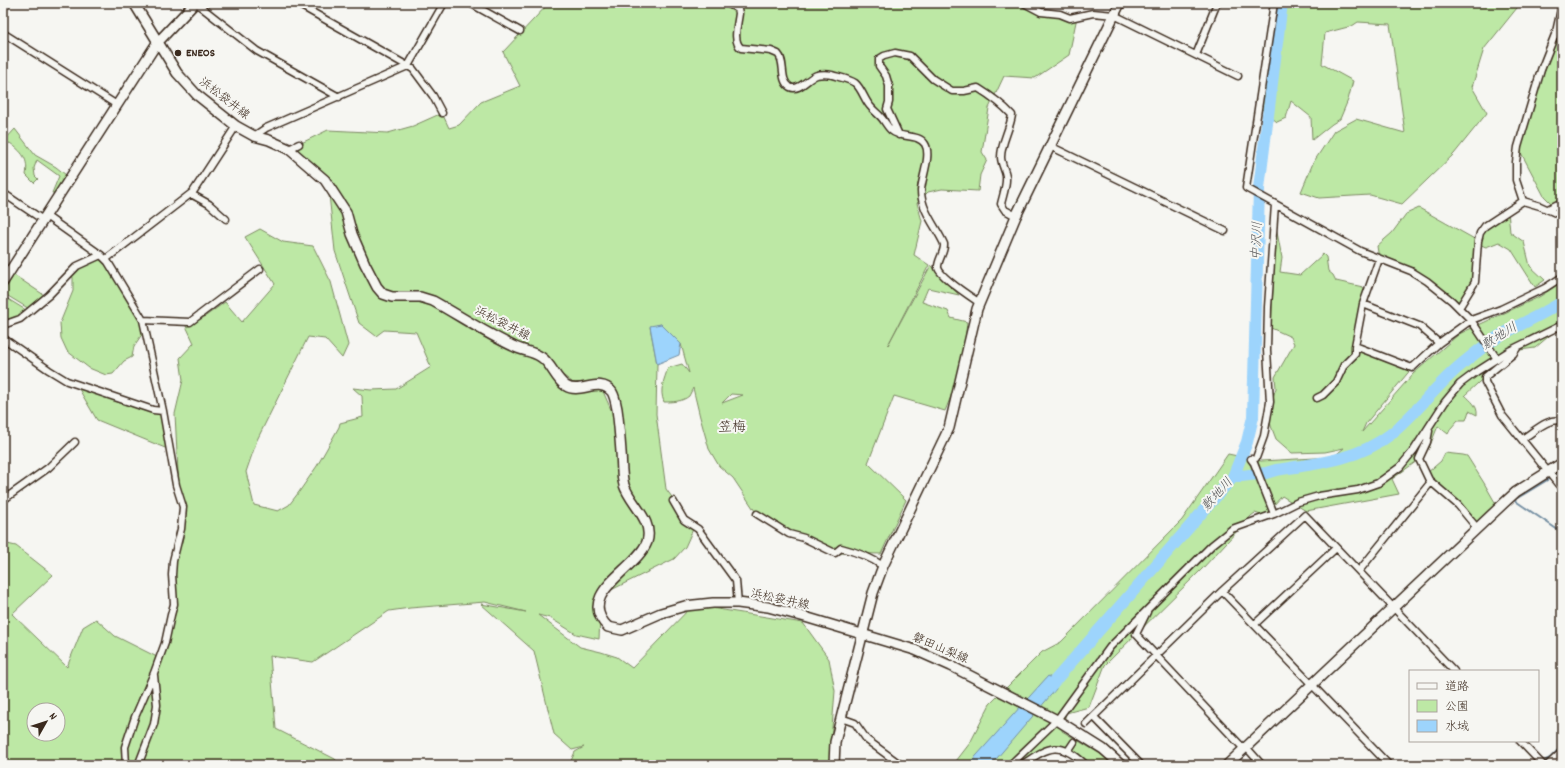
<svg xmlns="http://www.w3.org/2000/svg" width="1565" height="768" viewBox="0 0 1565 768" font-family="Dekko,'Klee One',sans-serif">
<rect width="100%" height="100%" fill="#f6f6f2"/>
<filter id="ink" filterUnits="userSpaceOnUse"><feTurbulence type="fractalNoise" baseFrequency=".025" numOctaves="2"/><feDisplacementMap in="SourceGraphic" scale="8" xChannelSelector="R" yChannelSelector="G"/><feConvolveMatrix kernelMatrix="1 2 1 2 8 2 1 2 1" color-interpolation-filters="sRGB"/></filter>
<g filter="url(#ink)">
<path fill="#bde8a5" stroke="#7c8962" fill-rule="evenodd" d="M549,3H1038L1056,17H1077L1069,55L1035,78L1004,76L989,108L982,152L987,160L980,175L978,191L942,189L928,192L917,203L922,221L914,255L929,265L888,345L931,265L959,295L928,288L922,302L948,311L951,318L967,322L962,369L945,411L894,396L868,463L906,500L881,554L835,553L757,514L733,478L719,466L709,449L700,417L693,388C692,390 690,394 689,396C682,402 672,402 664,402C659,390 664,380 668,368L682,364L689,373L681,344L661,324L650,327L657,364L656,414L666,489L694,527L685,547L674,559L601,595L599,639L576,634L550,618L538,615L580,647L601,652L617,657L632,668L693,605L803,623L829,659L835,691L829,765H569L575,752L584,747L572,750L554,734L534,651L481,604L526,612L485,602L410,608L389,611L313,662L270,656L276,729L335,759L341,765H3V543L16,546L53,575L12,614L67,667L83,627L96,619L115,636L159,658L174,601L172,569L181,529L175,414L183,380L180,358L194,343L186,326L203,318L225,302L242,322L275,284L245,237L260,229L283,242L313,246L331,282L348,345L342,358L325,339L308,337L257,440L246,472L254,505L278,511L289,505L299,492L317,466L339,427L340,423L363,417L362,396L353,388L371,390L396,389L431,367L416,332L384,330L376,336L359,323L335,251L328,185L289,149L328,130L388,133L413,126L442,113L449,128L459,125L481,102L520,86L503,52ZM537,356L572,382L561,381ZM607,388L613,412H612L602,389ZM731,394L743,395L722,403ZM34,710H58V734H34Z
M1274,3H1521L1484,49L1472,87L1487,113L1454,154L1402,204L1370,195L1319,198L1301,192L1313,163L1334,131L1356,119L1405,133L1390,24L1358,22L1352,26L1325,33L1322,64L1353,81L1348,100L1340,119L1332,124L1312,140L1311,117L1291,101L1286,118L1277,122L1257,105Z
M1562,21V203L1554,206L1544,196L1518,147Z
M15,129L35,155L56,167L66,175L56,193H52L59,176L37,160L34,168L35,176L38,179L34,183L26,175C29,159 22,152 10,143L3,145L4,141Z
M1419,208L1478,241L1475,282L1459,308L1420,277L1379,259L1377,246L1392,233L1406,214Z
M1508,211L1510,232L1524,242L1530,266L1545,280L1535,287L1511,249L1499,242L1486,247L1481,245L1479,236Z
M1276,227L1282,258L1280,272L1300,275L1323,254L1326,257L1328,271L1333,275L1336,281L1363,287L1366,293L1356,346L1412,368L1366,423L1362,432L1413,374L1459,334L1539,297L1562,282V325L1535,348L1520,350L1502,361L1465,395C1471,401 1478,406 1477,415L1469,411L1466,420H1458L1451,428L1448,434L1438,426L1429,448L1417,461L1392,479L1399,494L1306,511L1282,496L1264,516L1255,513L1251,516L1202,569L1105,665L1089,707L1066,713L1062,731L1102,755L1112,765H1087L1059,746L1023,765H953L970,743L990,704L1042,652L1061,642L1182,520L1228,454L1261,461L1333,457L1344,448L1325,452L1292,453L1276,439L1271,426L1268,413L1276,388L1275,377L1294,344L1291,337L1271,328Z
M101,255L143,320L145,330L134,346L132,357L124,361L113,374L106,375L89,368L67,351L61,338L60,323L73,291V278L71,272Z
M14,275L47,297L31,310L3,293Z
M3,296L29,312L3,325Z
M76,384L163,411L170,450L97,420Z
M1445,453L1463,455L1467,456L1484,483L1496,504L1475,525L1431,482L1427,473L1441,461Z"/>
<path fill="#9dd4fc" stroke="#7690a3" d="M661,324L681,344L679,355L657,364L650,326Z
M1048,676L1055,680L1056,689L991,765H968Z"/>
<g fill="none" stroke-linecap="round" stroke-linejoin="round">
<path stroke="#7690a3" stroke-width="2" d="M3,21L10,3
M1514,500L1558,530L1562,534
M1480,531L1514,500L1562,471
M1234,765L1471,540
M1537,765L1550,758L1562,746"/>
<path stroke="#9dd4fc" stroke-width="12" d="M1233,477L1266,473L1276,470C1316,464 1358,460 1391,434C1417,413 1436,385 1462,364C1473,355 1486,344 1498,337C1519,324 1542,315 1562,302
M1045,692L1233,477L1247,442L1253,417L1259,188L1282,3"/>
<path stroke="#d1cdc8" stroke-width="6" stroke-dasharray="6 3" stroke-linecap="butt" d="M1074,742L1086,724"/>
<g stroke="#3b2a1e" stroke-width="9">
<path id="street" d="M196,3L257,51L339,97
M296,3L413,69L433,96L442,113
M470,3L520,31
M727,3L738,9L739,13C738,24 732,41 741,48L771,51L778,54C786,62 779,80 790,87C799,92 809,77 817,75C820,74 828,74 832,75C838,77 849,79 855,83C862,89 864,99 870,106C873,110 877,113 880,116C885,121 887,127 892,131C901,139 918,133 925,144C932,155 921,180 921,191C921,210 937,228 944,244C945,252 937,261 938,268C941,278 971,297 980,303
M1024,3L1041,12L1060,14L1070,18L1093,13L1114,15L1238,76
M1274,3L1246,188L1360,251L1411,271L1427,281L1452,301L1471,320L1497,359
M3,33L117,105
M1196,55L1217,3
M899,135L887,109L889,102V86L886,76L879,66V59L884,56L895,53L910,56L933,79L952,91H964L978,88C991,96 1002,104 1012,115C1010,129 1001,143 1001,157C1001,164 1005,169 1006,176C1007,185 1003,195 1001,204L1005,210L1016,216
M254,136L266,128L408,66L444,3
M1050,146L1225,231
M289,149L299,144
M3,193L43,220
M191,194L209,204L226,219
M1523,201L1516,180V162L1518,147L1541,70L1556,32L1562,5
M1548,209L1562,202
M46,216L101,255L108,262L143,320L163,411L176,485L183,507L181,529L173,561L172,575L174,604L171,615L165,643L154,673L135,717L125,747L126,765
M106,259L193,192L236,126
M1379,259L1363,304L1419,326L1439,343
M1459,308L1475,282L1478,241L1480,233L1485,226L1523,201L1540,206L1562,216
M143,320L190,322L260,269
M3,325L20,319L49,295L77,266L101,255
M3,338L49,370L67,381L153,410L163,411
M1355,346L1412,368L1439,343L1471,320L1501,309L1545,288L1562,277
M1517,348L1513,354L1485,377V382L1502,415L1562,489
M1317,398L1323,395L1336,382L1344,365L1355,354V346L1363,304
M1429,431L1427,442L1419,459L1429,480L1458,505L1477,528
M1522,439C1534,432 1548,417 1562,421
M1256,458L1264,436L1270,402L1267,350L1268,307L1275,204
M1251,459L1254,463L1274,514
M3,500L48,468L75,442
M673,501L684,520L698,529L736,581L738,603
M757,514L789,534L804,538L835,553L841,548C857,552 870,557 883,566
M1359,571L1431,482
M1222,591L1389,765
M1147,612L1136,634L1244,749
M1255,624L1336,548
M1094,717L1141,765
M841,718L855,723L867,740L901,765
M1086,724L1222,591L1305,515L1454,671
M1520,741L1543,765
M1246,747L1262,765
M1068,751L1074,742
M140,765L139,763L154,724L157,705L154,675
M1010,765L1057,720L1110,647L1212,545L1232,529L1274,514L1298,502L1319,496L1358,490L1378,483L1400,467L1414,450L1445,402L1460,384L1476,372L1509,351L1562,325
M1022,765C1050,745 1060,741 1086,765
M1548,765L1562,752"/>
</g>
<g stroke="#3b2a1e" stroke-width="12">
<path id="secondary" d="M134,3L177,73L197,95L236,126L254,136L269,140L289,149L325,180L346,212L352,234L365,264L377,287L383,294L392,297H420L433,301C460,316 485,333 513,346C522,351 532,351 541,357C552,364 555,379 566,386C580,395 600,376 612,392C615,397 616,404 617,409C619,423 620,438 621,452C622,463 621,474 624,485C630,504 654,520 647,542C637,569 574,594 608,627L622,630L661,613L685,606L713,603H738L768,607L805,617L915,650L951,666L1057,720L1103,749L1121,765
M3,282L157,43L195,3
M834,765L835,742L873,593L883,566L949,428L977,309L1016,216L1120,3
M1227,765L1504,503L1516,492L1562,463"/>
</g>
<use href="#street" stroke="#f6f6f2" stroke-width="6"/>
<use href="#secondary" stroke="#f6f6f2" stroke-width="9"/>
</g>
</g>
<circle fill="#3b2a1e" stroke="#f6f6f2" stroke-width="1.5" cx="178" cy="53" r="4"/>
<g text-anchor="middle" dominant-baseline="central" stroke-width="4" stroke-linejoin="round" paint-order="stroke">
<g font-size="12" font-weight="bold" fill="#3b2a1e" stroke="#f6f6f2" text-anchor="start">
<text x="186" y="53">ENEOS</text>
</g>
<g font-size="12" fill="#3b2a1e" stroke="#f6f6f2">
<text transform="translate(224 99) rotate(38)">浜松袋井線</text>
<text transform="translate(502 324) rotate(27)">浜松袋井線</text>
<text transform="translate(780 600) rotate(12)">浜松袋井線</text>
<text transform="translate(940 649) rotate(23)">磐田山梨線</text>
</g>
<g font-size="13" font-style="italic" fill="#545456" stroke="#f6f6f2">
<text transform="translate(1258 241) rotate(-88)">中沢川</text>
<text transform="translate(1500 337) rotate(-32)">敷地川</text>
<text transform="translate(1218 495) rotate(-48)">敷地川</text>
</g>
<g font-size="14" fill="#3b2a1e" stroke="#f6f6f2">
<text x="732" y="428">笠梅</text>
</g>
</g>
<rect width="1565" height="768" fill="none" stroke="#f6f6f2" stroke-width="16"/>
<rect x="8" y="8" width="1549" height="752" fill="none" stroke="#3b2a1e" stroke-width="1.5" filter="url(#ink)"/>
<rect x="1409" y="670" width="130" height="72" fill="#f6f6f2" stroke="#aba49d"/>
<rect x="1417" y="683" width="20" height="6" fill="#f6f6f2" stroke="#aba49d"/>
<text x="1445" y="690" font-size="12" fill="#3b2a1e">道路</text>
<rect x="1417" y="700" width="20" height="12" fill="#bde8a5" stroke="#aba49d"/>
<text x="1445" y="710" font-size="12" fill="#3b2a1e">公園</text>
<rect x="1417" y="720" width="20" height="12" fill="#9dd4fc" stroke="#aba49d"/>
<text x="1445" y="730" font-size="12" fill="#3b2a1e">水域</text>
<g transform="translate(46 722) rotate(51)"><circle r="19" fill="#f6f6f2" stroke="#aba49d"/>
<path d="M0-3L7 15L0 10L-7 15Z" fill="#3b2a1e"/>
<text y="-6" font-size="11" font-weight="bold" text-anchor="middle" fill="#3b2a1e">N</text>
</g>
</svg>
